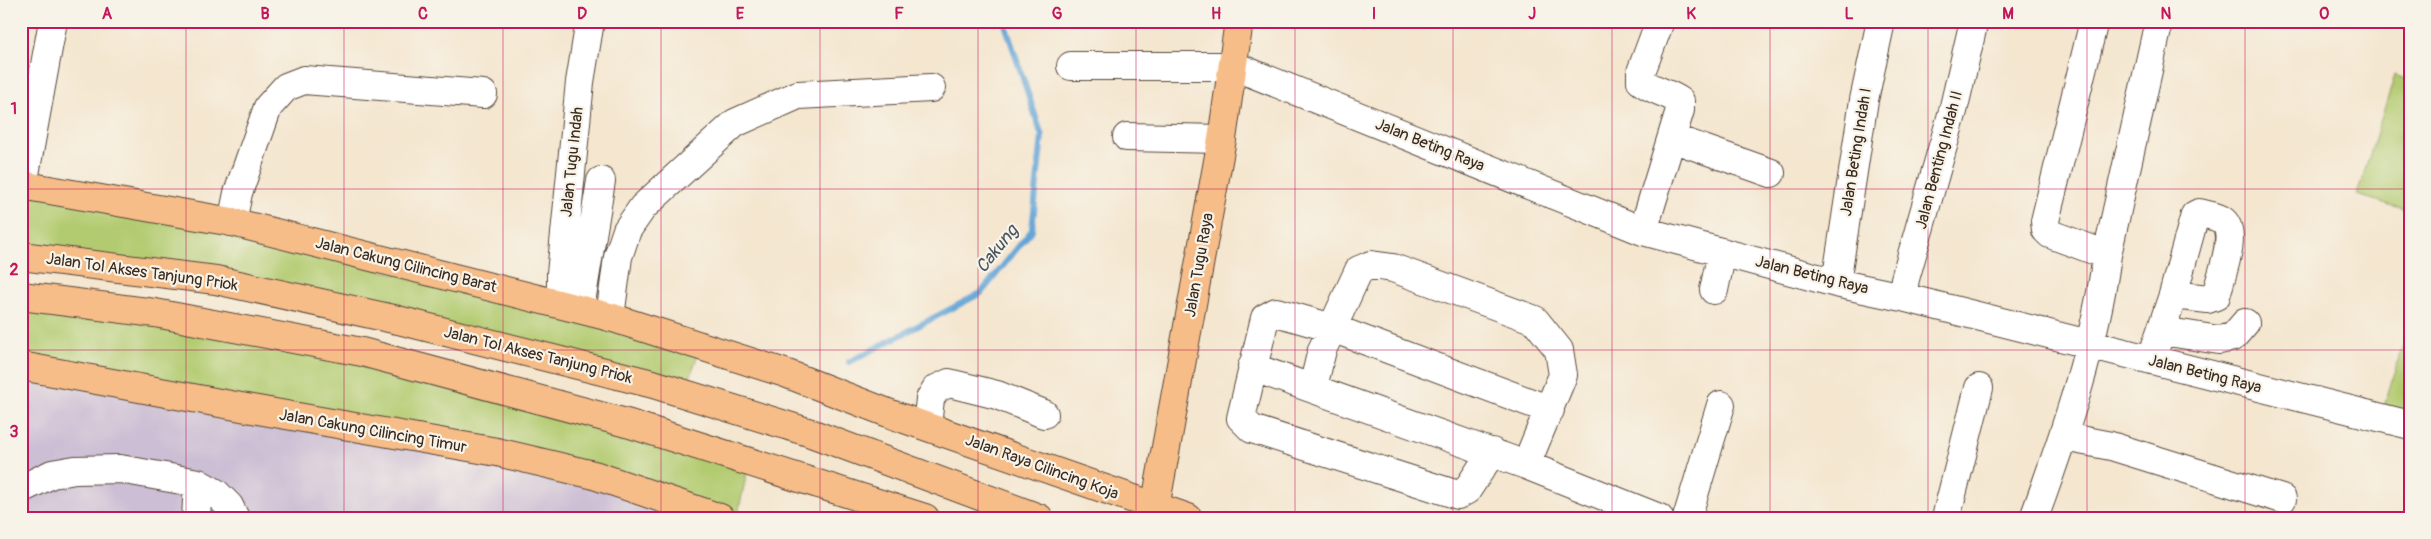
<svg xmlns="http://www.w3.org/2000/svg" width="2431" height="539" viewBox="0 0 2431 539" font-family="Pangolin,sans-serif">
<rect width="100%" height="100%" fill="#f7f3e8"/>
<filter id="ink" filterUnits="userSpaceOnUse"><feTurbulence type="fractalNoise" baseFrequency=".02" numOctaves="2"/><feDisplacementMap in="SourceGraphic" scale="10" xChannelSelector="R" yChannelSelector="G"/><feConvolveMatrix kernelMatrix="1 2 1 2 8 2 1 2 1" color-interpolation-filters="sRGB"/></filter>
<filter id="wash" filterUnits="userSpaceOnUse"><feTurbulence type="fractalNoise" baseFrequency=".0096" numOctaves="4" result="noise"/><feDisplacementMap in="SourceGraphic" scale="20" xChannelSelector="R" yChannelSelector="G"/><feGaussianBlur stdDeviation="1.12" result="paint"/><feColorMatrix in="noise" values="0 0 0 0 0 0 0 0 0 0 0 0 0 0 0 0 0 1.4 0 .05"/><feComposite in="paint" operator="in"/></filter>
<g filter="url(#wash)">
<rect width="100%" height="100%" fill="#f4e6cf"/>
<path fill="#ccbed4" d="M21,367L497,452L696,518H21Z"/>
<path fill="#b2cb70" stroke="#767a47" d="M2395,75L2410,81V211L2357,195Z
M21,185L701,346L684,394L472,338L21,256Z
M21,298L362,352L747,472L739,509V518H722L594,475L21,366Z
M2410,321V423L2381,416Z"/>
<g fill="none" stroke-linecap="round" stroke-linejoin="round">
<path stroke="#63a5d7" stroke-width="6" d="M849,362L981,293L1032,230L1042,136L1004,21"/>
</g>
</g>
<g filter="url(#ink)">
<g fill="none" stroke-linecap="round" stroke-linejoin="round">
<g stroke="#574639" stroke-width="30">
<path id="minor" d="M1071,66H1234L1643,231L1836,283L1902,297L2410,425
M1127,137L1222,139
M1672,138L1771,173
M23,185L53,21
M232,222L238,193L268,107L286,87L304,80L483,94
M1643,231L1680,110V101C1667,92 1653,91 1641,81V72L1660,21
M2107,255L2159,21
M1836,283L1864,100L1881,21
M1714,290L1722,252
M1902,297L1905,279L1953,111L1974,21
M561,303V274L580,82L590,21
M580,308L601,181
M610,317L618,257L627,230L643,207L735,123L798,95L931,88
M2162,331L2219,340L2233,337L2245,323
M2151,360L2173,295L2195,215L2199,213C2206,215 2217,216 2222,220C2239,232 2220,278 2216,296L2208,299L2173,295
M1252,367L1526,465L1659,518
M1313,387L1322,350L1359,270L1371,265L1393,268L1535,320L1559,350L1563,375L1526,465
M927,426L930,399L936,389L949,383L997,395L1044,414
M2064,437L2111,446L2282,499
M1492,452L1467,490L1458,495L1252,429L1241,418L1265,318L1276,312L1332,328L1550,410
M21,489L52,474L75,470L120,469L198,483L216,493L229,506L235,518
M196,518L198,483
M1687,518L1721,405
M1946,518L1979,388
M2034,518C2065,433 2095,346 2107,255L2050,234L2046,230L2045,221L2094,21"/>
</g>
<g stroke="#574639" stroke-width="30">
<path id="major" d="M1155,508L1222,139L1239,21"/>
</g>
<g stroke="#574639" stroke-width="30">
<path id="highway" d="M21,185L232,222L610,317L785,373L896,416L1188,518
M21,256L216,280L398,320L653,384L808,432L1039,518
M21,296L155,313L362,352L630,424L925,518
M21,366L252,409L497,452L594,475L720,518"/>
</g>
<use href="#minor" stroke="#fff" stroke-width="28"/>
<use href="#major" stroke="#f7bd88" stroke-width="28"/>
<use href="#highway" stroke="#f7bd88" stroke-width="28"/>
</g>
</g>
<path fill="none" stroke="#c2185b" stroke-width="1" stroke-opacity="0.55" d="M186,21V518M344,21V518M503,21V518M661,21V518M820,21V518M978,21V518M1136,21V518M1295,21V518M1453,21V518M1612,21V518M1770,21V518M1928,21V518M2087,21V518M2245,21V518M21,189H2410M21,350H2410"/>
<g text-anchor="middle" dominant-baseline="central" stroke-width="4.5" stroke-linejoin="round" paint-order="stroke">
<g font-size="16" fill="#3b2a1e" stroke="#f7f3e8">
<text transform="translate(1430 145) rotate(22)">Jalan Beting Raya</text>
<text transform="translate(1856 152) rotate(-81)">Jalan Beting Indah I</text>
<text transform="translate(1939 160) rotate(-75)">Jalan Benting Indah II</text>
<text transform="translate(572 162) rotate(-84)">Jalan Tugu Indah</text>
<text transform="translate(406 265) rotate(14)">Jalan Cakung Cilincing Barat</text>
<text transform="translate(1199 265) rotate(-80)">Jalan Tugu Raya</text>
<text transform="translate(142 272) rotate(8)">Jalan Tol Akses Tanjung Priok</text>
<text transform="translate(1812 275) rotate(14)">Jalan Beting Raya</text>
<text transform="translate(538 355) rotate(14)">Jalan Tol Akses Tanjung Priok</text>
<text transform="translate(2205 374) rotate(14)">Jalan Beting Raya</text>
<text transform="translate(373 431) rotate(10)">Jalan Cakung Cilincing Timur</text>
<text transform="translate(1042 467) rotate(20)">Jalan Raya Cilincing Koja</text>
</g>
<g font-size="18" font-style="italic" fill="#49555f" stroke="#f7f3e8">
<text transform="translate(997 249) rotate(-51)">Cakung</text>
</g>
</g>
<rect width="2431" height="539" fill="none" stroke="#f7f3e8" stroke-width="55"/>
<rect x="28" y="28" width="2376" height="484" fill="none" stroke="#c2185b" stroke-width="2"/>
<g font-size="16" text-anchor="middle" font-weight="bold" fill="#c2185b">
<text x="107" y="19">A</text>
<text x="265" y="19">B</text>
<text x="423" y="19">C</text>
<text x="582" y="19">D</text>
<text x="740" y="19">E</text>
<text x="899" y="19">F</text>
<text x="1057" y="19">G</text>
<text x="1216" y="19">H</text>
<text x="1374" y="19">I</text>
<text x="1532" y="19">J</text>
<text x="1691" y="19">K</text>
<text x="1849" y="19">L</text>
<text x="2008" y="19">M</text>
<text x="2166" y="19">N</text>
<text x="2324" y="19">O</text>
<text x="14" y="114">1</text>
<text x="14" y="275">2</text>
<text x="14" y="437">3</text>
</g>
</svg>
